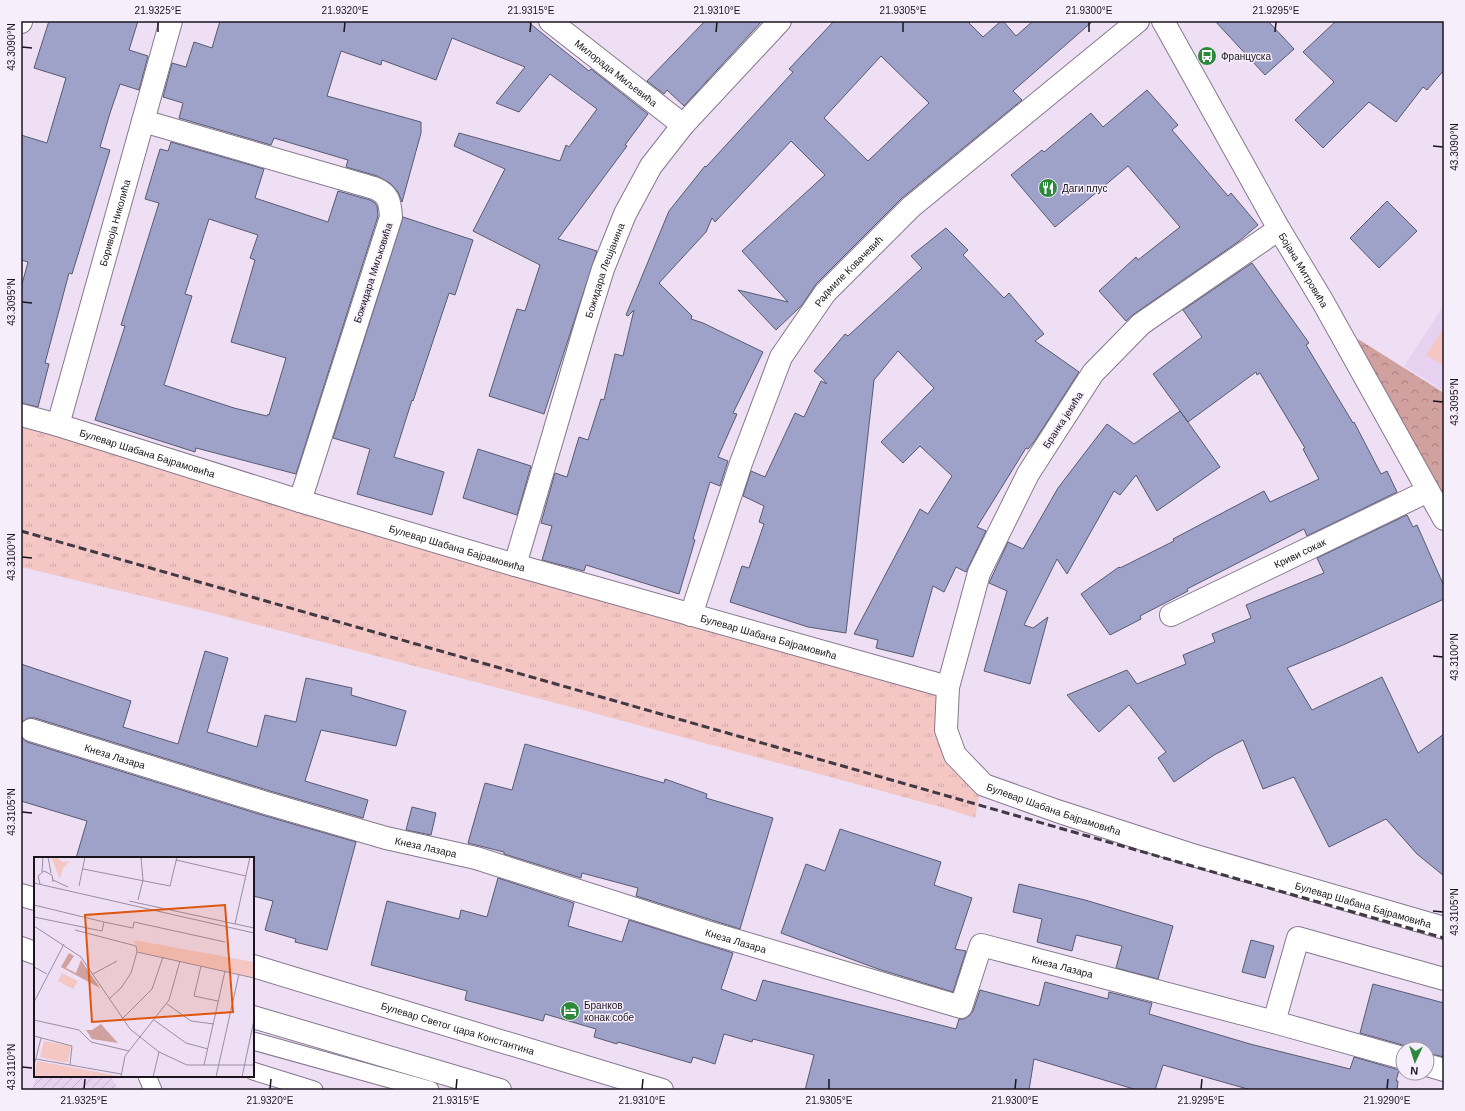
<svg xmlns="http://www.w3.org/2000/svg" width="1465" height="1111" viewBox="0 0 1465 1111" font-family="Helvetica,sans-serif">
<defs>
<pattern id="industrial-furrows" width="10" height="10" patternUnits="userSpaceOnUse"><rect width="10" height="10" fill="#e6d2f0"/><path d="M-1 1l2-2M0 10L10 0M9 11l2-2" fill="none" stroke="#c5b3cd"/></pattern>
<pattern id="grass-tufts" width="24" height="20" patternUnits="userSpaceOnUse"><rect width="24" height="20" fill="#f4c7c5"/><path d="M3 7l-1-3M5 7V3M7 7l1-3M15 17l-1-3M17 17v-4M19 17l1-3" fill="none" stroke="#d1aaa9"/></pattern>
<pattern id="forest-crowns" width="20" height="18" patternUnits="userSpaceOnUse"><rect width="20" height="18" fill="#d0a19e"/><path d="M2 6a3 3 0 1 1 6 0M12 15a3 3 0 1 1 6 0" fill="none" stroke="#a88280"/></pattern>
</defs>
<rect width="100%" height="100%" fill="#eedff5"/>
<path fill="#e6d2f0" d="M1444,305V391L1404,366Z"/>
<path fill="url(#industrial-furrows)" d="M36,1076H110L119,1090H32Z"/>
<path fill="url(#grass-tufts)" d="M21,420L944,691V730L981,786L975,818L948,809L586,711L204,611L21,567Z"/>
<path fill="url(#forest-crowns)" d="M1358,339L1444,393V499L1362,363Z"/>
<path fill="#f4c7c5" d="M1444,327V366L1426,355Z"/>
<path fill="#9ea2c9" stroke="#585a6f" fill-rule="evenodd" d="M49,21H138L129,50L148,56L139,90L120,84L110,113L100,147L110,150L72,274L69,273L45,363L49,364L38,407L21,403V288L28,262L21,260V135L47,143L66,78L34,68Z
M220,21H527L589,71L591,69L648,114L625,145L627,146L558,239L597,251L544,414L489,396L517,309L525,311L540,265L473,231L505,169L454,146L459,133L560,161L566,145L569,147L597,109L550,74L519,112L496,103L525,67L452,38L436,80L382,60L381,65L341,51L327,96L421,122V133L402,202L398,192L390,183L377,176L346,167L348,160L274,138L271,145L179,118L183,103L163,97L172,63L186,67L194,42L212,48Z
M705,21H762L684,106L667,90L664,94L647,81Z
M834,21H967L983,37L1001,21H1003L1016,36L1033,21H1093L1013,91L1022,100L902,198L816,284L802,305L776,330L738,290L788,302L742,251L825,175L791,141L715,222L712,218L706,232L659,283L692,316L691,319L703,323L763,352L733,413L737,414L718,457L728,461L720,486L710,482L693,539L695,540L679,594L586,565L584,571L542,560L552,526L541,523L555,473L567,477L579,437L588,440L601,399L604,400L615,354L623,356L634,310L628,316L626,315L669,211L705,166L706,167L793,72L789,69ZM881,56L929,103L868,161L824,118Z
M1215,21H1268L1294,49L1265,75Z
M1336,21H1444V70L1427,90L1423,87L1396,122L1369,102L1323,148L1295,120L1334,82L1303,52Z
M1147,90L1178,125L1172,130L1228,196L1231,193L1258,225L1238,242L1134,314L1126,321L1099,291L1136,257L1138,260L1180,227L1128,166L1055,227L1011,175L1042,150L1044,152L1091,113L1103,127Z
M171,142L264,169L255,198L328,222L338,191L370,200L375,203L377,206L378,216L296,474L196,448L195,452L95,420L125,326L121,325L159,203L145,199L160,149L168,151ZM209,219L258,235L250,258L255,260L231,342L286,358L269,415L268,414L267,416L234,408L164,385L192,296L185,294Z
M1387,201L1417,231L1379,268L1350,238Z
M403,217L473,240L455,295L449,293L413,401L412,400L394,457L444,472L432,515L357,494L370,449L333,438Z
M946,228L968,250L963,255L1004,298L1009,293L1044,334L1035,341L1079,372L1034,442L1028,449L1026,448L977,527L986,531L966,572L956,567L944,592L933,586L913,657L876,648L878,640L854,634L920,509L928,514L952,476L920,446L903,463L881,442L934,388L898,351L874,380L846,633L808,627L730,602L742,566L749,568L764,524L759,522L764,506L743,496L751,471L765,477L795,413L804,417L821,381L827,384L822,378L814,371L845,334L848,336L922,268L911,256Z
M1252,263L1309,343L1306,345L1353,423L1354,422L1381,474L1387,471L1397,492L1307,536L1304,529L1187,589L1188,591L1140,616L1141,619L1110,635L1081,594L1119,567L1120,568L1174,541L1173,539L1264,491L1270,502L1319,479L1303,449L1305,448L1260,373L1257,375L1256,372L1188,422L1153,374L1202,337L1183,310Z
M1180,411L1220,467L1157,511L1136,475L1120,495L1114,491L1067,574L1057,559L1024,625L1033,628L1048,617L1030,684L984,671L1007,591L989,583L1008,542L1023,549L1058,488L1107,424L1134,444Z
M478,449L531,466L517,515L463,498Z
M1407,515L1413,527L1417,525L1444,586V599L1343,645L1287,668L1312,710L1382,677L1418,753L1444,734V876L1417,854L1386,819L1329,847L1294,777L1263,789L1243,740L1214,755L1174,782L1158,758L1166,752L1129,705L1099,732L1067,695L1127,670L1137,684L1186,664L1183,655L1215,642L1212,634L1251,618L1246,605L1324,573L1317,558Z
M205,651L228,658L207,732L257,747L265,715L296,722L306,678L352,688L351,695L406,711L396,746L321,730L305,781L368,800L363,818L270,791L35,718H28L21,723V664L131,701L123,727L178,744Z
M21,737L27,742L262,815L356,842L327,950L295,942L296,939L265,930L273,901L253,896V858H76L87,821L21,801Z
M525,744L664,783L665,779L707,794L706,798L773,818L740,929L636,896L638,888L582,873L581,878L504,854V852L468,843L485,783L512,790Z
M412,807L436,813L431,835L406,830Z
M840,829L941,862L934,885L972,898L955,949L966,951L953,992L878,969L781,933L806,864L825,871Z
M498,878L574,903L568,926L622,942L629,920L733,953L721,989L756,1001L763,980L956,1029L959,1019H964L969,1016L973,1011L980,990L1039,1006L1045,982L1108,999L1109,992L1152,1003L1149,1014L1250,1044L1350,1069L1354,1057L1399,1070L1396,1081H1398L1397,1090H1251L1163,1065L1155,1090H1137L1034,1059L1029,1090H805L814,1055L753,1039L752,1042L724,1034L715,1064L693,1057L691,1063L618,1042L617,1044L594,1037L596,1029L545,1014L543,1021L465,1000L467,991L371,965L387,901L459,919L461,910L487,917Z
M1019,884L1085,900L1173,926L1158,979L1116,968L1122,946L1076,935L1072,951L1037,942L1042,919L1013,912Z
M1251,940L1274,946L1265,978L1242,972Z
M1373,984L1444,1003V1057L1427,1053V1049H1412L1406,1046L1360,1033Z"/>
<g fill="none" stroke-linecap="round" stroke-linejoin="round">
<g stroke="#86788d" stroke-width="19">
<path id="service" d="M253,1041L430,1090
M253,1071L314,1090
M147,1076L153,1090"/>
</g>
<g stroke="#86788d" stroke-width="24">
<g id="minor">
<path id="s1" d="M550,21L683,125"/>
<path id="s2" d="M1163,21L1279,229L1323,302L1444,519"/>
<path d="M21,22V21"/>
<path d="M143,121L374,188C389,194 390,202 391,217L300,501"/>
<path id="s3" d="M1279,229L1141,324L1093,373L1028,474L979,573L948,687L946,730L955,755L984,785L1057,811L1189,854L1444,928"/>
<path id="s4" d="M21,415L58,425L300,501L515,565L948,687"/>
<path id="s5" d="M58,425L171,21"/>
<path id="s6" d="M515,565L586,324L603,269L625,214L651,166L683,125L780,21"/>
<path id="s7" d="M691,615L741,463L781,357L825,293L911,207L1138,21"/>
<path id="s8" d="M1171,615L1428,491"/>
<path id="s9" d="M31,730L266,803L386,838L476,858L707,932L961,1007L981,945L1274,1022L1403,1058"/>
<path d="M1274,1022L1298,938L1444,979"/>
<path d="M1427,1065L1444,1070"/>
</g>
</g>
<g stroke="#86788d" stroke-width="24">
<g id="secondary">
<path d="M21,895L35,899"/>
<path d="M21,948L35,953"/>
<path id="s10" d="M253,966L662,1090"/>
<path d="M253,1017L500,1090"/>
</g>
</g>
<use href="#service" stroke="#fff" stroke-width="17"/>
<use href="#minor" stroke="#fff" stroke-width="22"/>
<use href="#secondary" stroke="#fff" stroke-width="22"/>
<path stroke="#413a44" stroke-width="3" stroke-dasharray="8 4" stroke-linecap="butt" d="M21,531L1444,938"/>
</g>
<path fill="none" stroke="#1a151d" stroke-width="1.5" d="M158,32V22M344,32L345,22M530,32L531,22M716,32L717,22M903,32V22M1089,32V22M1275,32L1276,22M22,47L32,48M1433,146L1443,147M22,302L32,303M1433,401L1443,402M22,557L32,558M1433,656L1443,657M22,812L32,813M1433,911L1443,912M22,1067L32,1068M84,1089L85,1079M270,1089L271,1079M456,1089L457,1079M642,1089L643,1079M829,1089V1079M1015,1089L1016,1079M1201,1089L1202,1079M1387,1089L1388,1079"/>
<defs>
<g id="bus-disc" transform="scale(1)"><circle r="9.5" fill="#2c893b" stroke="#f7eefc"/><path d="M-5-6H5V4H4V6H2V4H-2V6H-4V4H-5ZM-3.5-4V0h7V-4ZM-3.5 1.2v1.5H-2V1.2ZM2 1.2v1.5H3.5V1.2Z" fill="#fff"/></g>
<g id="restaurant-disc" transform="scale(1)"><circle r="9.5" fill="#2c893b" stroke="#f7eefc"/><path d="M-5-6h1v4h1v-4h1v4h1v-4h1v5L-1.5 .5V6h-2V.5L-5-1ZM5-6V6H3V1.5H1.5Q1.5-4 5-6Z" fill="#fff"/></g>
<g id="hotel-disc" transform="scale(1)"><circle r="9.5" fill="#2c893b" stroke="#f7eefc"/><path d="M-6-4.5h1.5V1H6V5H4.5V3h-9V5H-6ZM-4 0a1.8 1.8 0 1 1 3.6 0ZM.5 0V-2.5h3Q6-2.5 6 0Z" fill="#fff"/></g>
</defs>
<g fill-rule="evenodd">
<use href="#bus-disc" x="1207" y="56"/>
<use href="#restaurant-disc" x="1048" y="188"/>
<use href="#hotel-disc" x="570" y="1011"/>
</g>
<g text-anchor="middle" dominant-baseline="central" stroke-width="3" stroke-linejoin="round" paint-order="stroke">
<g font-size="10" fill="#1a151d" stroke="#f7eefc" text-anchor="start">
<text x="1221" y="56">Француска</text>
<text x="1062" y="188">Даги плус</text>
<text x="584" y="1005">Бранков<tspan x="584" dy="12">конак собе</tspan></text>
</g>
<g font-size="10" fill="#1a151d" stroke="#f7eefc">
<text stroke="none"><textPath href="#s1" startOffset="84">Милорада Миљевића</textPath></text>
<text stroke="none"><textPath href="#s5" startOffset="210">Боривоја Николића</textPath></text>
<text stroke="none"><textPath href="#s6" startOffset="308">Божидара Лешјанина</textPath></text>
<text stroke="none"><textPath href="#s2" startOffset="286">Бојана Митровића</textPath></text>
<text stroke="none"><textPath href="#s7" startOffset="383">Радмиле Ковачевић</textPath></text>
<text transform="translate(373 273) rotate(-72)">Божидара Миљковића</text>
<text transform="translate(1063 420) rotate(-57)">Бранка јекића</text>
<text stroke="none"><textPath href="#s4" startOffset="132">Булевар Шабана Бајрамовића</textPath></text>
<text stroke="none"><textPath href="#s4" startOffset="456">Булевар Шабана Бајрамовића</textPath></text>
<text stroke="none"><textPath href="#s8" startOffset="143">Криви сокак</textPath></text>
<text stroke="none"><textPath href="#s4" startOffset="780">Булевар Шабана Бајрамовића</textPath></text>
<text stroke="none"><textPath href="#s9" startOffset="88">Кнеза Лазара</textPath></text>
<text stroke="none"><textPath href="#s3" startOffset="770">Булевар Шабана Бајрамовића</textPath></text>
<text stroke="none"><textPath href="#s9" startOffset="412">Кнеза Лазара</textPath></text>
<text stroke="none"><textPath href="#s3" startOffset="1094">Булевар Шабана Бајрамовића</textPath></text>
<text stroke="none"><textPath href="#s9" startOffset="736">Кнеза Лазара</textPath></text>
<text stroke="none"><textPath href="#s9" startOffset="1120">Кнеза Лазара</textPath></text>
<text stroke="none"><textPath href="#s10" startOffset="214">Булевар Светог цара Константина</textPath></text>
</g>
</g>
<g transform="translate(34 857)">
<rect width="220" height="220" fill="#eedff5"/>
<path d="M17,0H23L28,5L36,4L29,11L26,22ZM100,83L220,105V121L104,95ZM10,184L37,189L34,205H29L31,193L25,192L23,204L6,200ZM3,204L58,214L57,220H0Z" fill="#f4c7c5"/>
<path d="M35,96L40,99L32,111L42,116L47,103L66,131L27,110ZM67,167L74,175L84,186L58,182L52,173H58Z" fill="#d0a19e"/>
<path d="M58,214L84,219V220H57Z" fill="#f4c7c5"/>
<path d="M28,116L44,124L39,132L24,124ZM25,191L32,193L29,205L23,204Z" fill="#f4c7c5"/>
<path fill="none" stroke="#998e9f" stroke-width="1" d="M14,0L17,16M142,3L212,19M49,12L136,29L143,0M8,15L9,0M19,23L34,30M0,26L220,76M6,27L4,19L10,14L18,18L19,25M45,29L51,0M104,43L109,23L107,0M95,44L220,71M0,48L70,65L99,71L100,65L191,85M0,60L68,74L70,65M201,67L216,0M0,69L47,100L96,172L125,195L153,208H220M41,73L102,89L103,95L97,116L87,131L75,142M103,95L220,121M167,109L160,139L184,144M0,110L13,117M59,117L83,104M0,145L30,87M133,147L157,164L180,167M88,162L118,132L129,100M0,163L45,173L57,185L95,194M120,163L152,186L174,192M0,179L38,189L36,208M2,202L87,217M1,205L7,181M170,208L191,114M87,220L91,199L135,143L146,104M119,220L125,195M182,220L205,117M208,220L220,163"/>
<path fill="#de560d" fill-opacity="0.15" stroke="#de560d" stroke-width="2" d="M191,48L199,155L58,165L51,58Z"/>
<rect width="220" height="220" fill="none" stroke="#1a151d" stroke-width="2"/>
</g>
<rect width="1465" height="1111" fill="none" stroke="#f7eefc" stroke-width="44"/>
<g transform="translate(1415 1061) rotate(184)"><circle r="19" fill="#f7eefc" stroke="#9f97a3"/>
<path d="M0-3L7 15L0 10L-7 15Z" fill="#2c893b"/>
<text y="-6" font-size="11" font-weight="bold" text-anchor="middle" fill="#1a151d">N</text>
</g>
<rect x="22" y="22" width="1421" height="1067" fill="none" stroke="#1a151d" stroke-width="1.5"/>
<g font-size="10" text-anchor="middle" fill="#1a151d">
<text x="158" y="14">21.9325°E</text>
<text x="345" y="14">21.9320°E</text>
<text x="531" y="14">21.9315°E</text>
<text x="717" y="14">21.9310°E</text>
<text x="903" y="14">21.9305°E</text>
<text x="1089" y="14">21.9300°E</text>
<text x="1276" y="14">21.9295°E</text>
<text transform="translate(11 47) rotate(-90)" y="4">43.3090°N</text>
<text transform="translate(1454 147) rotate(-90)" y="4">43.3090°N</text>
<text transform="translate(11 302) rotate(-90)" y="4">43.3095°N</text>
<text transform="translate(1454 402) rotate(-90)" y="4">43.3095°N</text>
<text transform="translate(11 557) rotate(-90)" y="4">43.3100°N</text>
<text transform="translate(1454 657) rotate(-90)" y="4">43.3100°N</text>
<text transform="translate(11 812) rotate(-90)" y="4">43.3105°N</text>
<text transform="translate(1454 912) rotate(-90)" y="4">43.3105°N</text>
<text transform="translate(11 1067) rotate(-90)" y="4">43.3110°N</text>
<text x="84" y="1104">21.9325°E</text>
<text x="270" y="1104">21.9320°E</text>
<text x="456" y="1104">21.9315°E</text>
<text x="642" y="1104">21.9310°E</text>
<text x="829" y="1104">21.9305°E</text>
<text x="1015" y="1104">21.9300°E</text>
<text x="1201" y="1104">21.9295°E</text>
<text x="1387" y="1104">21.9290°E</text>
</g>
</svg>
